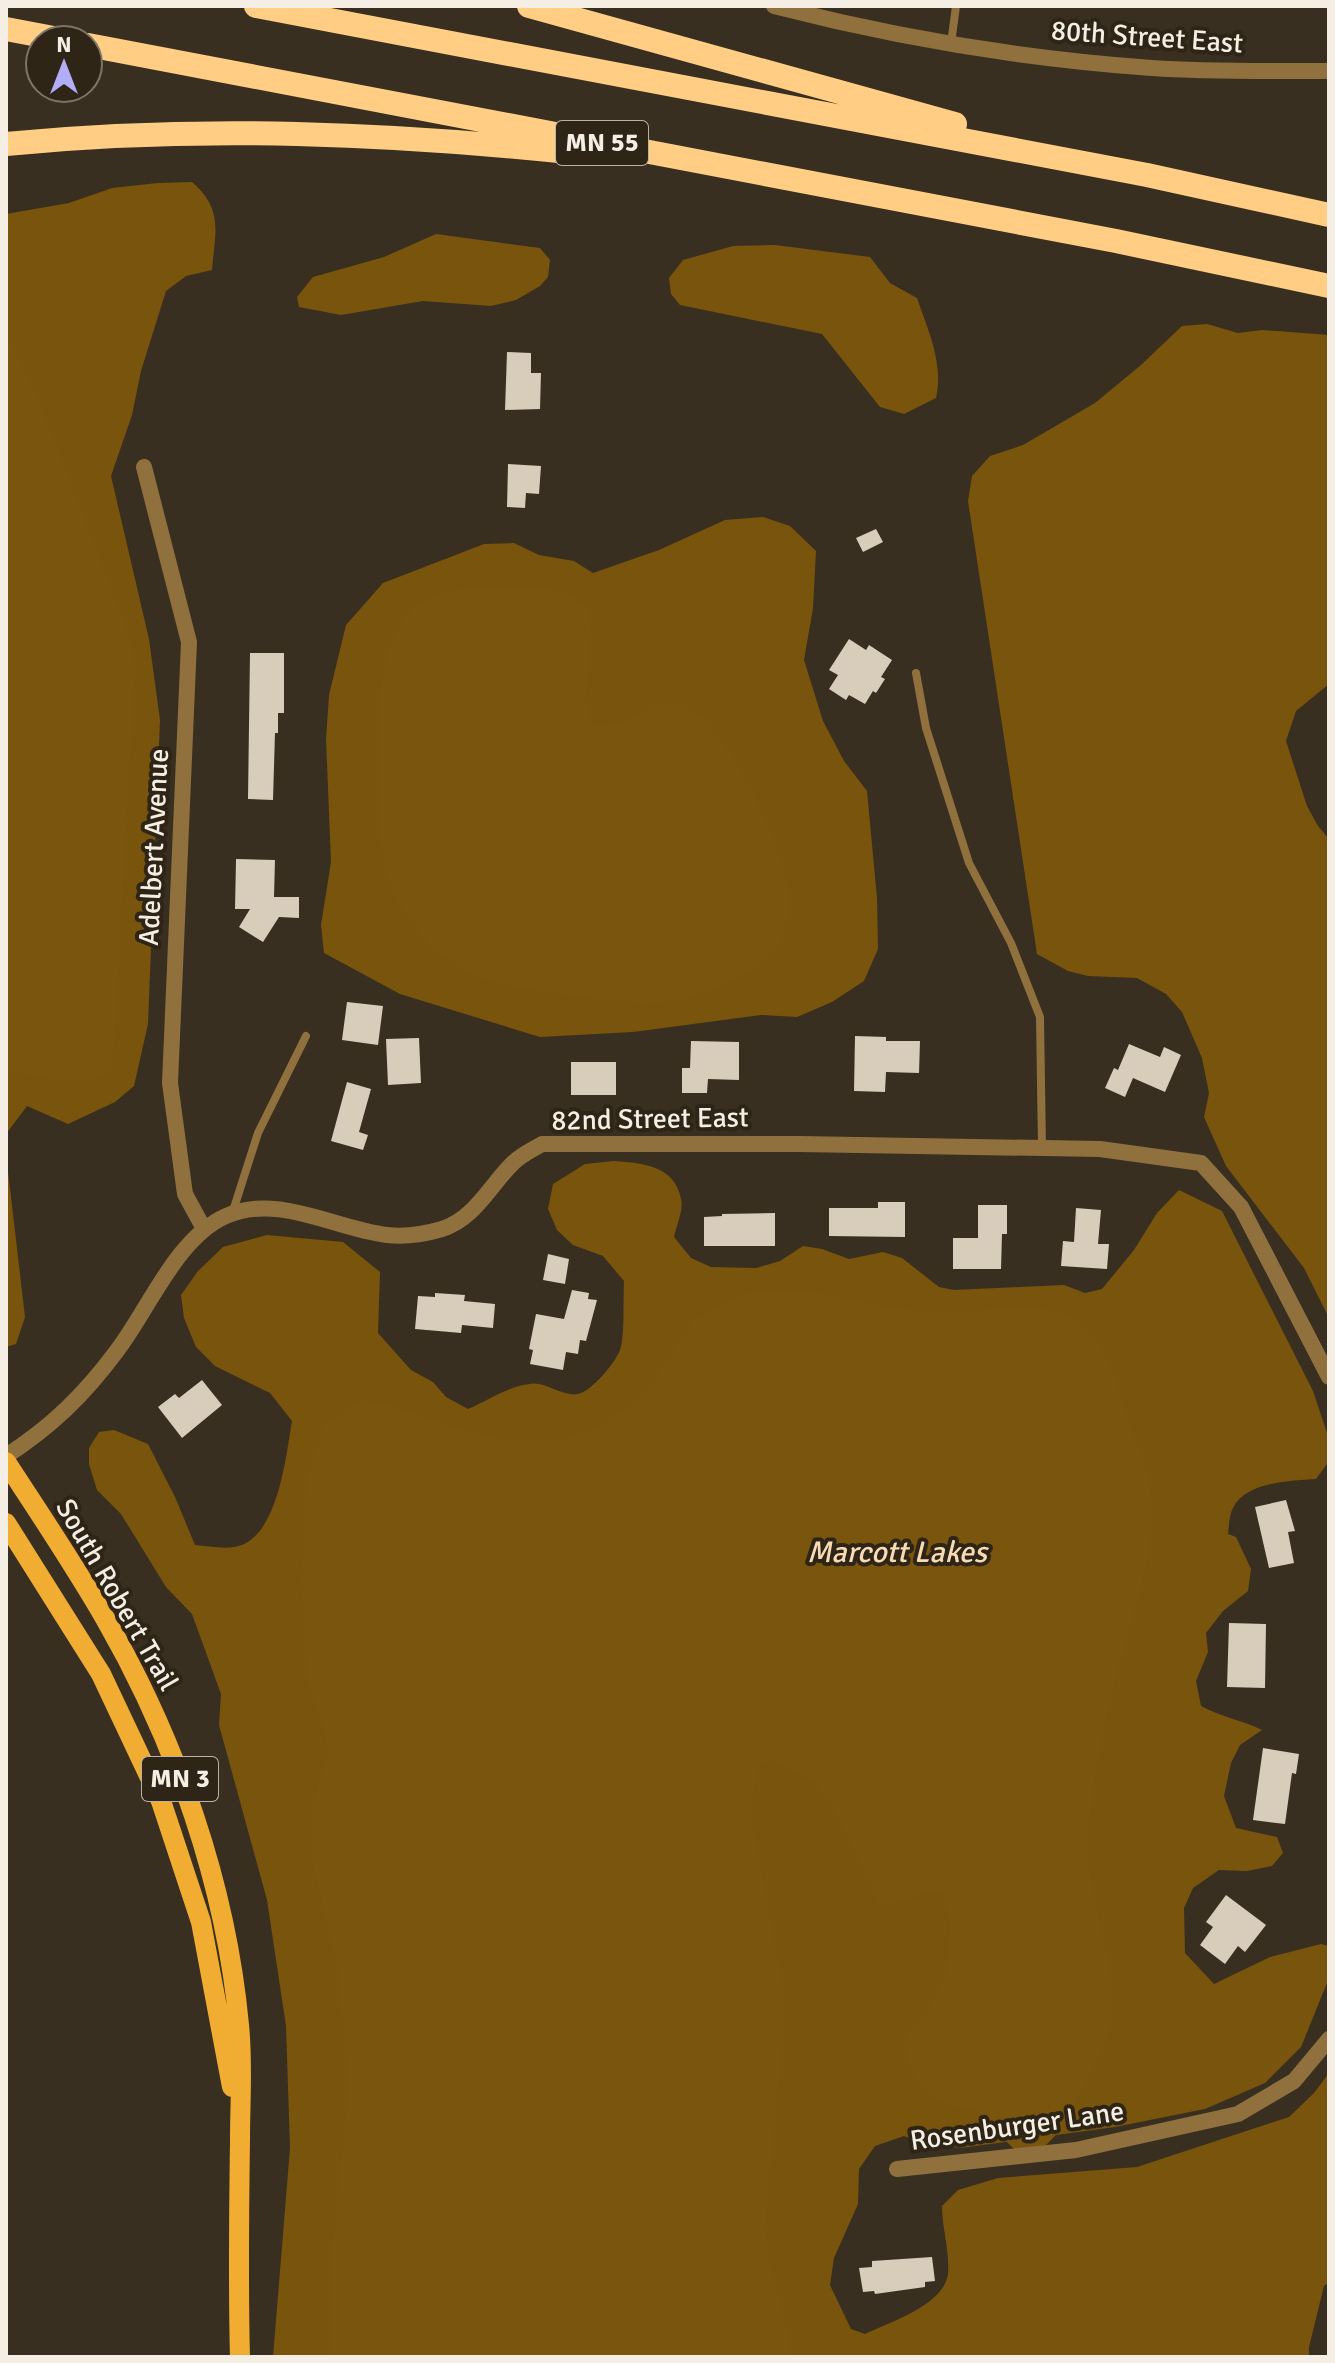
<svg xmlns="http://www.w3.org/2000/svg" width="1335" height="2363" viewBox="0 0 1335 2363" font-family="Signika,sans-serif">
<rect width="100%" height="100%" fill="#382f21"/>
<path fill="#79540c" d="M192,182C224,210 215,232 212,270L186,276L166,291L141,371L132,415L111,476L149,639L160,720L148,1024L134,1086L115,1102L68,1124L27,1106L6,1134V214L69,203L112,188L158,183Z
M436,234L540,248L550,260L548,277L540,286L516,300L491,306L423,301L341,315L299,307L297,297L313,277L384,257Z
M775,245L870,257L890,283L917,298C928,330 944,364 936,398L904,414L880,407L822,334L680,305L671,294L669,278L683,260L733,246Z
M1207,324L1238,333L1262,330L1329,335V684L1296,711L1286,741L1307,806L1318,826L1329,839V1318L1304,1268L1226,1166L1204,1117L1209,1093L1202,1058L1182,1012L1166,994L1137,978L1088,976L1068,971L1037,954L968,501L972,476L990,456L1023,445L1095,403L1141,365L1182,326Z
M763,517L790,526L816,551L813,608L804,660L823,721L844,761L867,791L877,898L878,949L864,981L832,1002L797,1017L761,1015L633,1032L540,1037L400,994L324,953L321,925L331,862L326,739L329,695L346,625L383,583L484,544L514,543L539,555L574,561L593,573L659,550L725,520Z
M6,1154L25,1317L16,1344L6,1347Z
M614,1161C641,1163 675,1165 681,1199C684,1209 676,1227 674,1237L691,1258L711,1267L756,1268L780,1261L803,1246L822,1249L849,1259L883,1252L902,1258L939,1287L954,1290L1064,1285L1085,1293L1102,1289L1134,1250L1157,1213L1179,1190L1222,1211L1313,1391L1328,1436L1327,1464L1316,1479C1291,1481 1246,1481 1233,1508C1229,1515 1229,1526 1228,1534L1236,1537L1251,1569L1248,1591L1223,1611L1206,1633L1208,1652L1196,1681L1201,1706C1221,1717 1242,1720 1262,1730L1240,1745L1231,1763L1224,1796L1236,1828L1277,1837L1283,1853L1272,1866L1247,1871L1219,1870L1193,1888L1184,1908L1185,1953L1214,1984L1270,1957L1321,1944L1329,1946V1978L1301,2047L1265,2083L1205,2109L1115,2127L961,2148L922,2143L904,2136L875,2146L859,2169L858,2204L834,2258L830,2285L851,2329L865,2334C890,2322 944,2305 948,2274C950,2252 942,2228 942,2206L958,2190L998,2178L1137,2167L1289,2117L1314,2093L1329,2073V2282L1324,2286L1309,2347V2357H273L290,2148L286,2026L267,1900L219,1725L221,1694L192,1614L166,1587L121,1514L97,1490L89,1464V1448L99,1432L114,1430L148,1444L175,1497L195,1545C207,1546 222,1549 234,1547C278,1541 286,1455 292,1421L270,1393L215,1366L196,1347L184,1318L181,1295L198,1271L223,1247L267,1235L343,1242L380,1272L378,1333L411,1370L433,1382L446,1397L468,1409C489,1400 508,1386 530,1384C546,1381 561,1397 578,1394C592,1391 615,1363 620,1350C625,1337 623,1297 624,1281L603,1256L573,1245L557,1230L548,1209L553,1184L585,1164Z"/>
<path fill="#7a550e" d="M6,337L14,348L46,418L129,634L135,670L113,1068C100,1093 31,1074 6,1071Z
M483,586C515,586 587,578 591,624C592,638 589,654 588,668C586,691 584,703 593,724C627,737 650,685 688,707C729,730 782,842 788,888C790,904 787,933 779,947C763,973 707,995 679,1000C649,1007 596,1000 565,995C520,988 470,985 436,950C420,934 395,903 388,881C378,849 379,813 379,780C379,725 372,655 411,611C430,590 457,589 483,586Z
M792,1289C840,1293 886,1310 935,1312C980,1313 1044,1295 1082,1324C1104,1341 1115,1378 1123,1403C1131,1430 1149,1469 1151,1496C1157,1547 1137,1600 1124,1649C1108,1709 1093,1771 1089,1833C1083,1897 1121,1959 1111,2023C1106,2052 1070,2108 1055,2136L1046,2145L1018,2153L977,2112L939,2103L924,2092L910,2069L904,2047L908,2034L930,2006L943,1982L949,1958L950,1920L943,1896L936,1891H924L904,1902L880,1907L837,1816L815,1781L774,1761L764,1762L757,1768L751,1814L783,1986V2041L766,2213L768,2257L790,2339V2357H330L331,2257L348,2092L338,1972L312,1861L310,1811L327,1757L325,1731L310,1686L305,1651L301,1580L306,1483L323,1425L353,1403L366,1401L384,1403L476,1433L502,1438L530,1440L565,1438L600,1425L632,1405L647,1390L693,1321L719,1304L747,1293Z"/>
<path fill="#d8ccbb" d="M507,352L531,353V373H541L540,409L505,410Z
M508,464L541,466L539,494L526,493L525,508L507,507Z
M876,529L883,542L863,552L856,538Z
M849,639L866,650L869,645L892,660L881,677L885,679L876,693L873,691L865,704L849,695L846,700L829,689L838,675L829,670Z
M250,653H284V713H278V733H275L273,800L248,799Z
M236,859L275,860L274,897H299V918L279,917L263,942L239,927L250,909H235Z
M347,1002L383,1006L378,1045L342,1040Z
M855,1036L886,1037V1041H920L919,1073L886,1072L885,1092L854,1091Z
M419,1038L421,1083L388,1085L386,1039Z
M691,1041L739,1042V1080L708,1079L707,1093H682V1068H690Z
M1129,1044L1160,1057L1164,1047L1181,1055L1165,1092L1133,1078L1125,1097L1105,1088L1114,1068L1118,1070Z
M571,1062H616V1095H571Z
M347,1082L371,1089L359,1132L368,1135L363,1150L331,1141Z
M878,1202H905V1237L829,1236V1208H878Z
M978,1205H1007V1234H1002L1001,1269H953V1238H978Z
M1076,1208L1101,1210L1098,1244H1109L1107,1269L1061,1266L1063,1241L1074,1242Z
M775,1213V1246H704V1217L722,1216V1214Z
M548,1254L569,1259L565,1284L543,1280Z
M572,1290L589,1293L588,1299L597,1300L586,1341L580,1340L578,1354L566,1352L563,1370L530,1364L533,1350L529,1349L536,1314L564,1319Z
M435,1293L465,1295L464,1301L495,1304L493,1328L462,1325L461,1333L415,1329L418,1296L435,1297Z
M202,1380L222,1405L182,1438L158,1407L175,1394L179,1398Z
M1286,1500L1295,1531L1288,1532L1294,1563L1269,1568L1255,1507Z
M1229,1623L1266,1624L1265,1688L1227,1687Z
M1263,1748L1299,1754L1296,1774L1292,1773L1285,1824L1253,1820Z
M1226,1895L1266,1925L1245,1952L1238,1946L1225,1964L1200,1945L1213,1927L1206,1922Z
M932,2257L935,2281L925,2282V2287L875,2294L874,2291L863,2292L859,2268L872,2267V2261Z"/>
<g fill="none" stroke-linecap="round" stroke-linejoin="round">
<path stroke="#90703d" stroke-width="8" d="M951,44L956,6
M916,673L926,728L969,863L1011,943L1040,1017L1042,1148
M232,1214L258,1133L306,1036"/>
<path stroke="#90703d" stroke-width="16" d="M144,467L189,642L170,1083L185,1194L204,1229
M6,1456C51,1427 84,1395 116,1352C148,1311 176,1238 226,1216C278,1193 335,1229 387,1235C404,1237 425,1234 442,1229C474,1219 489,1187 512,1164C520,1155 532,1150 542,1144H799L1100,1149L1201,1163L1241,1207L1329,1377
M897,2169L1076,2150L1238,2114L1294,2081L1329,2039"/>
<path stroke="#90703d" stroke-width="16" d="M774,6C898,38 1025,59 1152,68C1211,72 1270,71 1329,71"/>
<path stroke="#f1ad32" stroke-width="20" d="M6,1462C40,1514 75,1566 106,1620C176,1742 226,1884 239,2025C243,2063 240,2101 240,2140C239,2212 238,2285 240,2357
M6,1523L101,1674L161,1801L201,1922L232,2087"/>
<path stroke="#ffce84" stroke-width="24" d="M256,6L1147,175L1329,215
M529,6L955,124
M6,29L64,40
M88,45L1116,241L1329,286
M6,144C200,125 393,133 586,154"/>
</g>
<g text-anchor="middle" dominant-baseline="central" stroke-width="8" stroke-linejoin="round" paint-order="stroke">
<g fill="#2e2517" stroke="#b9b2a7" stroke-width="2">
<rect x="556" y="121" width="92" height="44" rx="6"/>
<rect x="142" y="1757" width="76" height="44" rx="6"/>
</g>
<g font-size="26" font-weight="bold" fill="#f4eee5">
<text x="602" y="143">MN 55</text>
<text x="180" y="1779">MN 3</text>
</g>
<g font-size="28" fill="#f4eee5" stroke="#2e2517">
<text transform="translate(1147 37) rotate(4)">80th Street East</text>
<text transform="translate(154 847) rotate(-87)">Adelbert Avenue</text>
<text transform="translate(650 1119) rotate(-1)">82nd Street East</text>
<text transform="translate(117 1595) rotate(60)">South Robert Trail</text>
<text transform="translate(1017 2126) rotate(-8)">Rosenburger Lane</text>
</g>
<g font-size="30" font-style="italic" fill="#f6dbb4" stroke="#2e2517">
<text x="897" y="1552">Marcott Lakes</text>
</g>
</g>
<rect width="1335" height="2363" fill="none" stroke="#f4eee5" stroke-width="16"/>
<g transform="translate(64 64)"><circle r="38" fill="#2e2517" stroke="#7d7569" stroke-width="2"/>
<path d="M0-6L14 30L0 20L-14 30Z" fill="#b3adf9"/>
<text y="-12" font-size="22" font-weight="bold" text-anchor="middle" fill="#f4eee5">N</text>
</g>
</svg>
